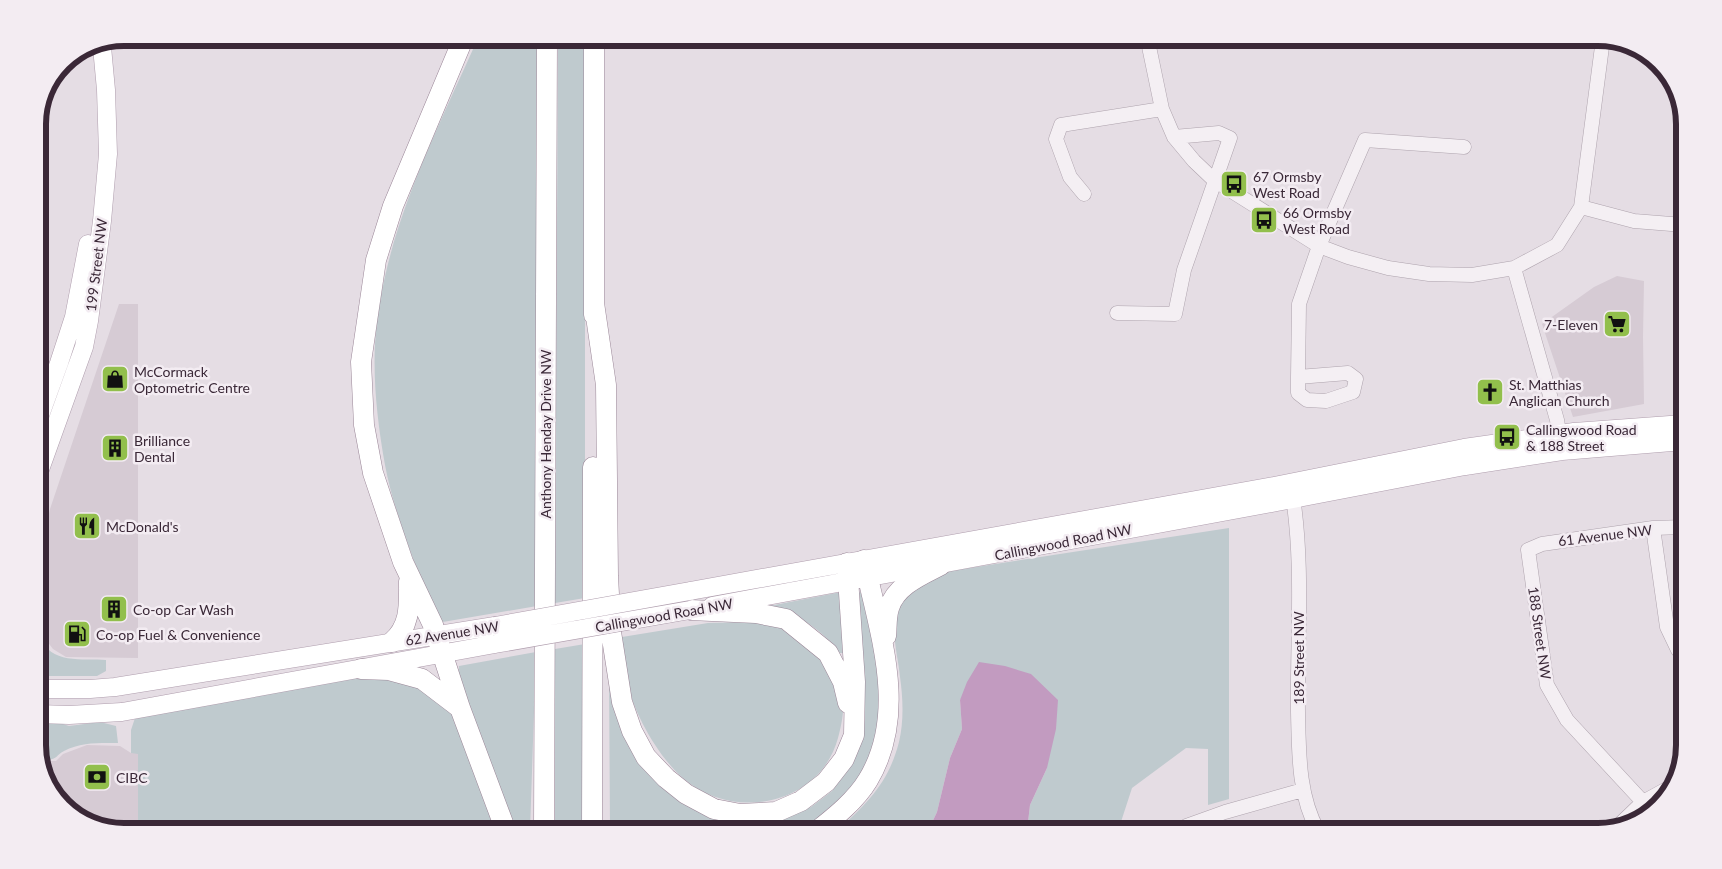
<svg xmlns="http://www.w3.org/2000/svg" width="1722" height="869" viewBox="0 0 1722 869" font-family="Lato,sans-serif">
<rect width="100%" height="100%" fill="#e5dde4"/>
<path fill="#d6cbd4" d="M1617,276L1644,281L1643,337L1644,404L1573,417L1542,324L1594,287Z
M119,304H138V658L66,657L53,649L43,636L44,598H38V563L50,509Z
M87,745L120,746L131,753H138V831H124L86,823L52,793L50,788V761H56L63,754Z"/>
<path fill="#bfcace" d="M478,38H539L537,606L437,623C419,572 395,518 385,465C378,426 373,384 375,344C382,235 435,135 478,38Z
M558,38H585V598L555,603Z
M1229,528V799L1208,805V749L1186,748L1132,788L1118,831H1027L1030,805L1047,768L960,699L962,729L950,758L937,812L928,831H837C868,802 888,784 899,742C904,721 903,698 900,677C898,653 887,623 902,601C905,596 928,578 935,575C939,574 945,573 950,571Z
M863,592L882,680V714L862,779L836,807L807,831H610L609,673L628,739L731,822L755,823L782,819L811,807L832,791L848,770L860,745L865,719L856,598L857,593Z
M836,593H840L843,653H840C814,623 802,617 764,607Z
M38,600H41C41,611 39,626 41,636C48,665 84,658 106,660V671L97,676H38Z
M749,622C759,624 773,624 783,628C790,631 815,648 820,653C826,659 830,672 834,680C836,687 842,694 843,701C844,713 841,727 838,738C820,805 734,822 684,779C659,758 634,714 627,682C624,668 623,652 622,637L708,623Z
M585,644L584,831H555V649Z
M536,652L530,831H512L458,677L459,666Z
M366,675L416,682L459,720L498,831H138V754L131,753V730L135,718Z
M38,720H51L69,726L100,722L116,726L118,743C99,743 81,742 64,751C56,755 58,759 47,760V778L38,751Z"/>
<path fill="#c29bc0" d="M979,662L1005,666L1031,674L1058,700L1056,729L1047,768L1030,805L1027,831H928L937,812L950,758L962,729L960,700L967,682Z"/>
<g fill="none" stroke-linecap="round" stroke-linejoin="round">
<g stroke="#aea3ad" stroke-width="15">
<path id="minor" d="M1147,37L1162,109L1174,137L1194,161L1214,180L1319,246L1348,257L1388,268L1429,274L1472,275L1514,268L1557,245L1581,207L1603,39
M1084,194L1070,177L1056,139L1061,125L1162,109
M1581,207L1634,221L1684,225
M1514,268L1557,420L1561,444
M1117,313L1175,314L1184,270L1230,138L1219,133L1174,137
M1298,377V393L1307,400L1326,401L1353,392L1356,379L1348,373L1298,377L1299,304L1319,246L1365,140L1464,147
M1292,491C1304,564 1297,638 1298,712C1299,752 1298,795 1318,831
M1653,528L1667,627L1678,650
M1643,802L1567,720L1547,685L1528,550L1542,544L1653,528L1684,527
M1619,825L1643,802L1674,785
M1184,831L1186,826L1225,812L1303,790"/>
</g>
<g stroke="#af9dad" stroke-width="19">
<path id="major" d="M38,421L59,363L74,317L88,244
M38,475L84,347L89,321L102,221L108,154L106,90L102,47
M690,591L1274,486L1464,448L1574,432L1684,424
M712,606L1277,502L1465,466L1562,451L1684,441
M38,689H90L115,687L495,626
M38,714L69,715L122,712L495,644"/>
</g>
<g stroke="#9a8697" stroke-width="21">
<path id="highway" d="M464,37L393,206L376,260L361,362L364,425L373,473L403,562L433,625L460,708L506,831
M594,303L606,385L608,576L611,632L622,702L632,731L646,757L666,778L686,794L714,809L740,814L776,812L801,801L826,782L844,759L854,735L855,682L847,563
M594,315V37
M690,610L756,613L786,619L828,653L843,682L848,703
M886,636C887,627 886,617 889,608C896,585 922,575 941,565
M392,642C411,626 409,604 409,581
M361,669L389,670L422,679L460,708
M544,831L547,37
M592,831L593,467
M817,831C835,817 856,800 868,780C909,712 879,632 864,560"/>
</g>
<use href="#minor" stroke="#f4eff3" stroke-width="14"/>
<use href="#major" stroke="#fff" stroke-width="18"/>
<use href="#highway" stroke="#fff" stroke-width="20"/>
<g stroke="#af9dad" stroke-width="19" stroke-linecap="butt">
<path id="major-bridge" d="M495,626L690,591
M495,644L690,610"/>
</g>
<use href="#major-bridge" stroke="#fff" stroke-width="18"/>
</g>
<defs>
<g id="bus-square" transform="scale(1.4375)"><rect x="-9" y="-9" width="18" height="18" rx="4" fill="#92bf4c" stroke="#f3ecf2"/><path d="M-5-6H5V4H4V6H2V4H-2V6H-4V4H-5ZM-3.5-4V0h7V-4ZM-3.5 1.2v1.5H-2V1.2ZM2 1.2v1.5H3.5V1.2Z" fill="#111"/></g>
<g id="supermarket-square" transform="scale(1.4375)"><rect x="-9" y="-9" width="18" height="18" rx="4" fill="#92bf4c" stroke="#f3ecf2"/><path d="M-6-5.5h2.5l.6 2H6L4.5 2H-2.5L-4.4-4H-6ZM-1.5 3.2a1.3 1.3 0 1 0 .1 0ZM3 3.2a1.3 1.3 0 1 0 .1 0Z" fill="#111"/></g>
<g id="shop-square" transform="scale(1.4375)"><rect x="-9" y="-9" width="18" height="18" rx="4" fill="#92bf4c" stroke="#f3ecf2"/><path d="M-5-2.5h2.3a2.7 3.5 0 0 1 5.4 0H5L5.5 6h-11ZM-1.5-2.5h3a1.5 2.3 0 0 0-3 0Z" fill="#111"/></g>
<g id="church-square" transform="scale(1.4375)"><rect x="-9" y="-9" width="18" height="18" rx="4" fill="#92bf4c" stroke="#f3ecf2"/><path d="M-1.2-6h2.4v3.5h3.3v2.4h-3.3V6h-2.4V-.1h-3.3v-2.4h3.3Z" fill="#111"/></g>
<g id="building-square" transform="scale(1.4375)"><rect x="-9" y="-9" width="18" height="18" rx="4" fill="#92bf4c" stroke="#f3ecf2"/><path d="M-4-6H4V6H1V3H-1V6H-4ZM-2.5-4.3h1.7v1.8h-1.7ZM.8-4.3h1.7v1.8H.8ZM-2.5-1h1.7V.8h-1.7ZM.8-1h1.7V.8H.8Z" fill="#111"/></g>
<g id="restaurant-square" transform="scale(1.4375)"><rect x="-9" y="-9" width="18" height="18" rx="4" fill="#92bf4c" stroke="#f3ecf2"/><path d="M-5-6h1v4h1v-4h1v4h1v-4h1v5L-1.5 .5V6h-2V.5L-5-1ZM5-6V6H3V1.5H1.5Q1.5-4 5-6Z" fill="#111"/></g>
<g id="fuel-square" transform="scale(1.4375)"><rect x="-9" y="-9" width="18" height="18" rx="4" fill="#92bf4c" stroke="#f3ecf2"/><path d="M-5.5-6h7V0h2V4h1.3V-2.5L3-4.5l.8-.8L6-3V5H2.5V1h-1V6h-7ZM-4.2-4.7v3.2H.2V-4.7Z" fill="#111"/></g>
<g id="bank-square" transform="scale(1.4375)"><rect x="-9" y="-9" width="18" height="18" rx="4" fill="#92bf4c" stroke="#f3ecf2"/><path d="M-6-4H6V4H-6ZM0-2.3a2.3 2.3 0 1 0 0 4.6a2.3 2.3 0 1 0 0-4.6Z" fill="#111"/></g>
</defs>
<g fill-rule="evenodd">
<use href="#bus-square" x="1234" y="184"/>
<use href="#bus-square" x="1264" y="220"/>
<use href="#supermarket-square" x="1617" y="324"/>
<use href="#shop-square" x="115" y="379"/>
<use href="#church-square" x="1490" y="392"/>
<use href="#bus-square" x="1507" y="437"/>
<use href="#building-square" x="115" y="448"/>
<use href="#restaurant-square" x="87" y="526"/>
<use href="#building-square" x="114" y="609"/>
<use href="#fuel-square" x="77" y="634"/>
<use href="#bank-square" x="97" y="777"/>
</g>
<g text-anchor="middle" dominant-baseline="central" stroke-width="5" stroke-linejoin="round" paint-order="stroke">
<g font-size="14" fill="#3a2837" stroke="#f3ecf2" text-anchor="start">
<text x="1253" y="176">67 Ormsby<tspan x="1253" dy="16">West Road</tspan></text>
<text x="1283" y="212">66 Ormsby<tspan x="1283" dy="16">West Road</tspan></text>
<text x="1598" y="324" text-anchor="end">7-Eleven</text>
<text x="134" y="371">McCormack<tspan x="134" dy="16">Optometric Centre</tspan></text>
<text x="1509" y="384">St. Matthias<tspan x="1509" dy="16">Anglican Church</tspan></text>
<text x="1526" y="429">Callingwood Road<tspan x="1526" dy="16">&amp; 188 Street</tspan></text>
<text x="134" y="440">Brilliance<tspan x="134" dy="16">Dental</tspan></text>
<text x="106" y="526">McDonald's</text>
<text x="133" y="609">Co-op Car Wash</text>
<text x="96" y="634">Co-op Fuel &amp; Convenience</text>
<text x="116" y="777">CIBC</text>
</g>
<g font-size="14" fill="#3a2837" stroke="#f3ecf2">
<text transform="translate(96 265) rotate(-83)">199 Street NW</text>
<text transform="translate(545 434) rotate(-90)">Anthony Henday Drive NW</text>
<text transform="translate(1605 535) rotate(-7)">61 Avenue NW</text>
<text transform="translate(1063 542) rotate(-11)">Callingwood Road NW</text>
<text transform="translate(664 615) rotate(-10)">Callingwood Road NW</text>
<text transform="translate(452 633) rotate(-9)">62 Avenue NW</text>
<text transform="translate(1540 633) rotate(82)">188 Street NW</text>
<text transform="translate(1298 658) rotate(-90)">189 Street NW</text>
</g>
</g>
<path d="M0 0H1722V869H0ZM124 46H1598A78 78 0 0 1 1676 124V745A78 78 0 0 1 1598 823H124A78 78 0 0 1 46 745V124A78 78 0 0 1 124 46Z" fill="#f3ecf2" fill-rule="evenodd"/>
<path fill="none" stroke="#3a2837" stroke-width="6" d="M124 46H1598A78 78 0 0 1 1676 124V745A78 78 0 0 1 1598 823H124A78 78 0 0 1 46 745V124A78 78 0 0 1 124 46Z"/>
</svg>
